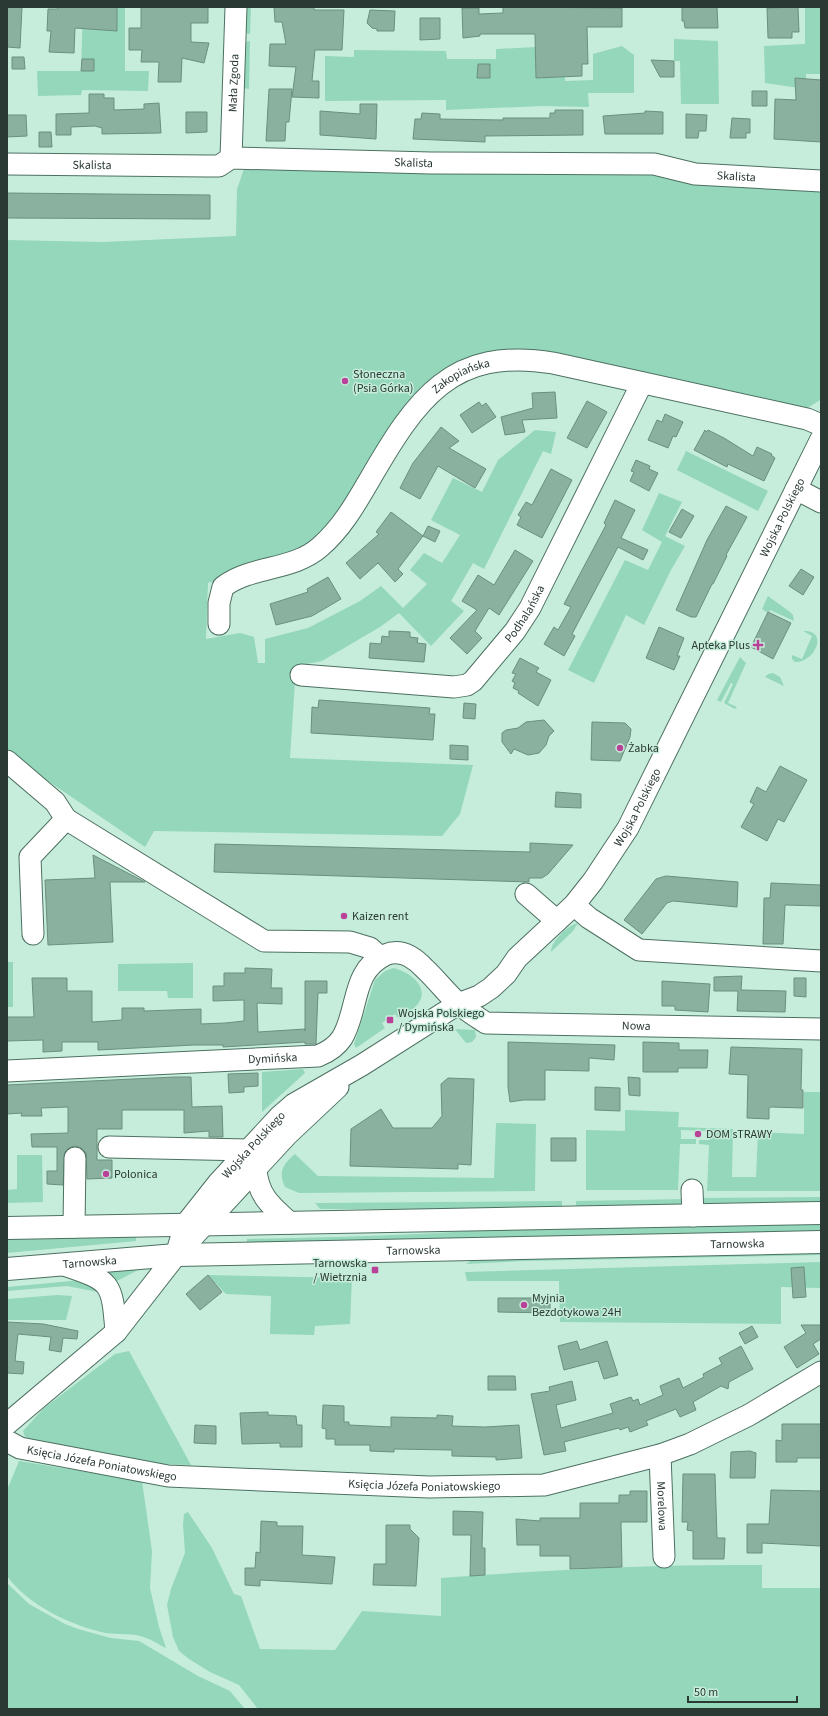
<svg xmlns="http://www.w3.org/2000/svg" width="828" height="1716" viewBox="0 0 828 1716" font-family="'Source Sans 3',sans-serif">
<rect width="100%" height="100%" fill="#c6eddb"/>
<path fill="#94d7ba" d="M83,7H125V71H149L148,91L82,90L81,95L38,96L37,71H81Z
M244,7H251L250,34L243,33Z
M805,7H821V74H806V89L765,83L764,46L805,44Z
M674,39L718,41L719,104H681L680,61H674Z
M250,41L249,89L243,88V42Z
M622,46L634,55V93H588L589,107L542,106L446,110V100L325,101V56L354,57V50L446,51L447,59H496V49L535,47L536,78L565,77V81L593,80V54Z
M250,168L651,173L698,185L821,191L820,400L806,409L545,352C515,348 492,353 463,362L347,501L320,536L278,560L208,583L206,639L240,633L254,637L258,663H265V639L308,628L360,601L381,586L403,608L427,584L410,570L424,553L442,563L460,535L431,520L453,478L482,492L498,460L535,430L556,432L551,454L543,451L484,569L473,563L451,601L464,611L431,646L399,613L380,627L322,661L296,666L290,758L473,765L460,814L442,836L154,831L145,847L7,753V240L103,242L236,236L237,189L244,169Z
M686,451L768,491L758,511L677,470Z
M659,493L682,502L665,536L685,546L671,570L644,625L626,615L594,683L568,670L625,560L648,570L662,542L642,530Z
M768,596L790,612L793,615L794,621L770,610L768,613L762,609Z
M803,631C828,629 817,662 795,662L792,659V655L802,659L812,636Z
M740,657L746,663L728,703L737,707L735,709L724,703L733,684L731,683L721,702L717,700Z
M773,673L780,677L784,686L765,677L768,674Z
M578,923L573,931L551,952C551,941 568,925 578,923Z
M7,962H13V1007H7Z
M193,963V998H168L167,991H118V964Z
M393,968C409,971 432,988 417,1005C412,1011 404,1014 398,1018L395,1014L382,1023L385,1028L356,1048L354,1044L375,980L385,971Z
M455,1029L475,1030L476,1037L472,1042L466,1043Z
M303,1069L305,1073L262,1112V1072Z
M804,1092H821V1191H707L709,1145L699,1144V1140H709V1131L681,1130V1139H696V1144H680L678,1190H586V1130L625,1131V1110L679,1112L678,1127L733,1129L732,1177H756L758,1132L804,1134Z
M496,1123L536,1124L535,1191L299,1193L285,1187C278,1172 283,1164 295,1154L318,1176L494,1178Z
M17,1155H42L43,1202L7,1203V1190L17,1189Z
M821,1197V1205L697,1207V1198Z
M688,1199L689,1208L576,1207V1201Z
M562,1201V1209H320L315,1203Z
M821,1223V1232L247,1244V1239C330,1237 412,1236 494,1229Z
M136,1234V1241L7,1253V1236Z
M821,1252V1255L524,1261L466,1264L472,1260Z
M821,1262V1288L781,1287V1324L560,1322L559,1281H467L465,1272Z
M137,1266L138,1270L115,1282L107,1272V1270Z
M208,1275L352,1278L350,1324L315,1326L314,1335L270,1334L271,1296L226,1294Z
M82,1280L100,1290L98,1292L67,1286L7,1291V1287Z
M57,1295L72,1296L66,1320H7V1299Z
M129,1351L191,1465L164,1464L156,1466L33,1443L25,1437L23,1431L44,1408L115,1354Z
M19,1461L142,1481L152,1551L150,1588L159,1627L166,1648C158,1644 149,1638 140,1636C128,1633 114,1635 101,1632C68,1624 27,1604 7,1576V1490Z
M188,1512L212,1548L234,1594L241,1596L260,1649L335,1650L362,1611L441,1616V1578C548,1570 655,1564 762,1565V1588H821V1709H258L239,1685L210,1672L189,1659L179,1651L173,1637L167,1605L171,1589L185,1553L183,1525L184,1514Z
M7,1583L29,1604L65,1624L78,1629L111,1638L139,1641L198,1676L230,1691L245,1709H7Z"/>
<path fill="#8ab09f" stroke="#6b8f7f" d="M7,7H22L20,48L7,47Z
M58,7H117V31L75,28L74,53L49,52L51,31H47L48,9H58Z
M141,7H208V23H191V42L209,43L204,63L182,58L181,82H158L159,62H141L142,50H129V28H141Z
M274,7H314V10H344L342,50H315L312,81H319V98L292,97L296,67L269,66L270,44H286L282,22H275Z
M503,7L622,8V27H587L588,64H582V76L536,78L535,34H480V36L463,38L462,8H479V14L503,13Z
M682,7H717L718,28H685L684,21H682Z
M798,7L799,32H792V38H768L767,8Z
M370,10L395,11L394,31H377V29L372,28L367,23Z
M420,18H440V39L420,40Z
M12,57H24L25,69H12Z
M82,59H94V71H81Z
M651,60L674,61V77H660Z
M478,64H490V78H477Z
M795,78L821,80V142L774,139L775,99L796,100Z
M269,89H292L289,122H286L285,141H266Z
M752,91H767V106H752Z
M89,94H104V98H114V110L144,109V104L159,103L161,133L102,134V128L95,126L71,127V135H56V114L89,113Z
M360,104H377L376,139L320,135V111L360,114Z
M555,110H583V135L485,136V142L413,139L415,119H421L422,113L440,114V119L503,120V118H550V113H555Z
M645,111L663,112V134H605L603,116L645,113Z
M186,112H207V132L186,133Z
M686,114L707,115L706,131H699L698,138H686Z
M7,115H26L27,136L7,137Z
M732,118L750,119V133H746V138H730Z
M39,132H51L52,147H39Z
M7,193L210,195V219L7,218Z
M555,392L557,418L522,420L525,432L505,435L501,417L533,408L532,393Z
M587,401L607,412L587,448L567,438Z
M479,402L482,406L486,403L496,417L472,433L460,415Z
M665,414L683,422L676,437L673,436L668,448L648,440L657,420L662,422Z
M441,427L459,441L449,448L486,469L475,488L438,466L420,499L400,488L413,463Z
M705,430L706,432L708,430L724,438L753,456L757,447L772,454L771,455L775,458L764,481L728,464L727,467L694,450Z
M636,460L650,466L649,469L658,473L649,491L630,481L634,472L631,471Z
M551,469L572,480L542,538L517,525L521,517L518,515L526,502L532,505Z
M615,500L635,510L621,538L648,550L643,560L618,547L572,634L575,636L564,656L544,644L554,627L558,630L571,607L564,604L606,525L604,523Z
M726,506L747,517L726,555L727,556L713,584H712L696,617H691L676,610L707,540Z
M682,509L694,516L681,538L669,532Z
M391,512L423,536L398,569L403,574L395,582L378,563L360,579L346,563L379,534L376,532Z
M428,526L440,531L435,542L423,536Z
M515,550L533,561L499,615L489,608L475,631L482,638L467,654L450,638L477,610L462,601L478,575L494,585Z
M801,569L814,577L803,595L789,586Z
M328,577L341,599L312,616L276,625L270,604L308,592L307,589Z
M768,612L791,623L773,659L751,647Z
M659,627L684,638L677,656H680L674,670L646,658Z
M389,631L410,632V637L418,638L417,643L426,644L424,662L369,658L370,643L381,644L382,636L389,637Z
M520,658L539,668L536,672L551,680L538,706L518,693L519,691L513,688L515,683L512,681L516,674L512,673Z
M319,700L430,708L429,714H435L433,740L311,733L312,707L318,708Z
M464,703L476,704L475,719L463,718Z
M544,720L554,731L549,736L546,745L539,753L528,755L514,749L511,754L502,742V733L506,730L518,728L526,722Z
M592,722L625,723L631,729L630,737L620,761L591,760Z
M450,745L468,746V760L450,759Z
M780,766L807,780L784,822L778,819L767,841L741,827L754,804L750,802L757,787L766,792Z
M556,792L581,794V808L555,807Z
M530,843L573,845L548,874L542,878H529V882L214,872L215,844L530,852Z
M93,855L145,882H110L113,942L48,945L45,880L95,878Z
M666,876L738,882L737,907L673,901L667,903L642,934L624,920L656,879Z
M771,883L821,885V906L785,905L783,944H763L764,898H770Z
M245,968L272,969L271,988H282V1004L257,1003L258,1032L305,1029V1031V981H327V993H318L316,1044H305V1042L223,1047V1045H194L98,1050V1042H62V1051L43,1052V1040L7,1041V1017H34L32,978H67V991H92V1022L122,1020V1008H144V1011L201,1009V1024L225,1023L244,1021V1000L213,1001V986H224V973H245Z
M742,976L741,990L786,991L785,1012L737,1011L738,991H714V977Z
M794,978H806V997L794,996Z
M662,981L710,984L708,1012L675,1010V1006H662Z
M508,1042L615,1045L614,1060L589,1058V1071L545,1070V1100H523L510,1102L508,1087Z
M643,1042L679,1043V1050H708L707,1068H678V1072H643Z
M731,1047L802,1049L801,1090H803V1108L771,1107L769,1108V1119L747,1118L748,1075L729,1074Z
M258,1073V1086L244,1087V1092L229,1093L228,1074Z
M175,1077H191L192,1107L222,1106L223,1137H209V1131L184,1133V1110H122V1129H97V1160H112V1178L87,1179L86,1153L81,1148L75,1146L69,1148L65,1152L63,1185L47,1184V1171H57V1147H32L31,1134L68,1133V1107L41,1108L42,1116H21L22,1113L7,1114V1085Z
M628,1077L640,1078V1096L629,1095Z
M448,1078L474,1079L471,1165L458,1164V1169L350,1166L351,1129L381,1109L393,1128H432L442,1116L441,1084Z
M595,1087L620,1088V1111L595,1110Z
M551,1138H576V1161H551Z
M804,1267L806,1297L793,1298L791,1268Z
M208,1275L222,1292L200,1310L186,1294Z
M498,1298H550V1313L498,1312Z
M7,1322L43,1324L78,1331L77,1339L63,1338L61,1352L49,1350L51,1337L18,1334L15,1361L24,1362L23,1374L7,1373Z
M801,1325H821V1339L813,1344L819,1354L797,1368L784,1347L806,1333Z
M752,1326L758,1337L745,1344L739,1333Z
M577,1341L580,1350L607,1341L618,1375L604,1379L598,1361L564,1370L558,1346Z
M741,1346L753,1369L729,1382L728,1389L721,1386L693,1402L696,1410L680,1417L676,1409L646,1421L648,1425L630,1432L628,1427L620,1430L619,1428L564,1442L566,1451L544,1455L531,1394L550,1391L549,1387L572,1381L576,1400L556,1405L561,1428L613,1413L610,1404L631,1397L633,1401L638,1399L640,1405L663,1395L660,1386L679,1378L683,1388L704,1377L703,1374L722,1364L719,1358Z
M488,1376H515L516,1390H488Z
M323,1405L344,1406V1422H349V1425L391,1427V1417L437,1418V1415L453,1416L452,1426L485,1427L519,1425L522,1458L496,1460V1457L452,1456V1450L394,1449V1452L370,1451V1445H335V1439H326V1429L322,1428Z
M268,1412V1415L296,1416L297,1425H302V1447H280V1443L242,1444L240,1413Z
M782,1424H821V1458H797V1462H776V1440L782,1441Z
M195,1425L216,1426V1444L194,1443Z
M750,1451L756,1453L755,1478H730L731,1452Z
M683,1474H715L717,1538H725L724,1559H693V1531L687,1530L688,1522H682Z
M771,1490L821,1491V1546L762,1543V1553H747V1524H769Z
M630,1491H647V1522H621L622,1567L570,1569V1556H540V1545H517L516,1519L540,1521V1518H580V1503H619V1495H630Z
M453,1511L483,1512L482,1548H485V1575L470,1576L471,1535H453Z
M261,1521L277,1522V1526H303L302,1555L335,1557L332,1584L260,1580V1586L245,1585V1568H255L256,1552L260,1553Z
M386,1525H410V1529L419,1538L416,1586L373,1585L374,1564H386Z"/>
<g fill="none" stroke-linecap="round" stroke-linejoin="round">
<g stroke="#4d7061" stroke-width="23">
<g id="minor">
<path id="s1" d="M231,158L236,7"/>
<path id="s2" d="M7,164L207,166H219L231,158L431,163L654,164L695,174L821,181"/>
<path d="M796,489L821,502"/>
<path id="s3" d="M219,624V603L223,587C252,565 293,571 320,547C342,528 356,503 370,479C416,400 451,346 553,363L807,419L821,425"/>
<path id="s4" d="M301,675L454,687L467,685L473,681L515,631L530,608L642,383"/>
<path d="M7,761L55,802L66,819"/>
<path d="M526,894L557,921"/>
<path d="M574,905L589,918L639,950L821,961"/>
<path d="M33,934L30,857L66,819L264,941L350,942L370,948L380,957"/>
<path id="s5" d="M7,1071L318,1056C328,1052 336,1047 342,1038C359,1010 351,971 385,955C401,948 415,958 425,969C437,980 447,994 459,1004C467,1011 477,1017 486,1023L821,1029"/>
<path d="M109,1147L248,1150"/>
<path d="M256,1169C258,1196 271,1206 290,1223"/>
<path d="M692,1190L693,1216"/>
<path d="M74,1227L75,1158"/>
<path id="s6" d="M176,1255L185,1225L219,1182L279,1117L294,1104L362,1065L458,1004L479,996L491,988L506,974L517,958L574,905L593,881L628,828L821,439"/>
<path d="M64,1265C111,1281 112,1281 116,1332"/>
<path d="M7,1424L116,1332L176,1255L287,1135L338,1087"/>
<path id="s7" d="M7,1441L20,1448L168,1476L429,1487L544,1485L660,1455L690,1444L749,1415L821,1372"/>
<path id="s8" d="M660,1455L664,1557"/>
</g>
</g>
<g stroke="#4d7061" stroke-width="24">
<g id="major">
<path d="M7,1228L821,1213"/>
<path id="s9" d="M7,1269L176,1255L821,1242"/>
</g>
</g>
<use href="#minor" stroke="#fff" stroke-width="21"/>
<use href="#major" stroke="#fff" stroke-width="22"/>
</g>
<g fill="#b94298" stroke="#c6eddb" stroke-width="1.5">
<circle cx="345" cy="381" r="4"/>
<path d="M756 639h4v4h4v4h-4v4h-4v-4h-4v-4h4z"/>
<circle cx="620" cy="748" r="4"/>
<circle cx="344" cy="916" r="4"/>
<rect x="386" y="1016" width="8" height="8" rx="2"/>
<circle cx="698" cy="1134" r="4"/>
<circle cx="106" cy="1174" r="4"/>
<rect x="371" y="1266" width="8" height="8" rx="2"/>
<circle cx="524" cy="1305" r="4"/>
</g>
<g text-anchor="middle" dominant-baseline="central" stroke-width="3" stroke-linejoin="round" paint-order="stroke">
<g font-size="12" fill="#2a3933" stroke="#c6eddb">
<text stroke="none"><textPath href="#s1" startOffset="75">Mała Zgoda</textPath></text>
<text stroke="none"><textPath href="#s2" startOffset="409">Skalista</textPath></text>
<text stroke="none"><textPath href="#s2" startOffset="85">Skalista</textPath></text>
<text stroke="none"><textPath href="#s2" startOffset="733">Skalista</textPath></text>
<text stroke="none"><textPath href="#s3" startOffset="369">Zakopiańska</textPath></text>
<text stroke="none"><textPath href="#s6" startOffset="982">Wojska Polskiego</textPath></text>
<text stroke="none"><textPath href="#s4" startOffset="259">Podhalańska</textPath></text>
<text stroke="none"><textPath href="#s6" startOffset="658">Wojska Polskiego</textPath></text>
<text stroke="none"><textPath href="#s5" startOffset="716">Nowa</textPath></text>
<text stroke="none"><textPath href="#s5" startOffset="266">Dymińska</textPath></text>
<text stroke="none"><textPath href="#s6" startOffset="137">Wojska Polskiego</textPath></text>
<text stroke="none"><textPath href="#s9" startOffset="731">Tarnowska</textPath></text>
<text stroke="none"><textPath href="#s9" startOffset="407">Tarnowska</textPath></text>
<text stroke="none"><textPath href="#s9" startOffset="83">Tarnowska</textPath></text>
<text stroke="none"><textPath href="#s7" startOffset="98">Księcia Józefa Poniatowskiego</textPath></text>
<text stroke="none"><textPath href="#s7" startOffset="422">Księcia Józefa Poniatowskiego</textPath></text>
<text stroke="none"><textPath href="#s8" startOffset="51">Morelowa</textPath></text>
</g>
<g font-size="12" fill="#2a3933" stroke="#c6eddb" text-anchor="start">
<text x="353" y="374">Słoneczna<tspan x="353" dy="14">(Psia Górka)</tspan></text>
<text x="750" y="645" text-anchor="end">Apteka Plus</text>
<text x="628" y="748">Żabka</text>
<text x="352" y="916">Kaizen rent</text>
<text x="398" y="1013">Wojska Polskiego<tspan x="398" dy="14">/ Dymińska</tspan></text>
<text x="706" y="1134">DOM sTRAWY</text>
<text x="114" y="1174">Polonica</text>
<text x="367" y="1263" text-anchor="end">Tarnowska<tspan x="367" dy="14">/ Wietrznia</tspan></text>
<text x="532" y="1298">Myjnia<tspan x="532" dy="14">Bezdotykowa 24H</tspan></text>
</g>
</g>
<rect width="828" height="1716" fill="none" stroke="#2a3933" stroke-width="16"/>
<path d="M688 1696v6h109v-6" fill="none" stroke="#2a3933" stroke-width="2"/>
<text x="694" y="1696" font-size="12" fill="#2a3933" stroke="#c6eddb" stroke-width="3" paint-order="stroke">50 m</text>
</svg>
